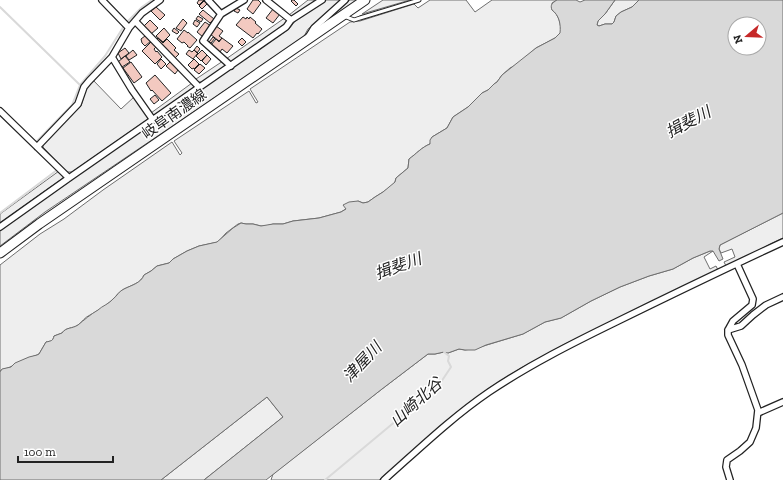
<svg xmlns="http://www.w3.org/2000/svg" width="783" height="480" viewBox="0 0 783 480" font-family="'Zilla Slab','Noto Sans JP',serif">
<rect width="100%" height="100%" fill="#fff"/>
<path fill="#eee" stroke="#6f6f6f" d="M308,0H314V2L294,16H291L289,15Z
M326,0H339L340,2L308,29L303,38L45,212L0,246V230L69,180L289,29L296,20Z
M350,0H359L318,28L338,9Z
M383,0H410L362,14Z
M430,0H466L475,12L492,0H557L552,3V10C559,15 561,24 561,33L555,38L536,48L518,64L510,68L502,75L497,82L494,84L488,90L482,93L468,107L453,117L447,128L432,137L430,144C422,147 416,154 409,159L408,168L396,178L395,182L390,187L383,192L375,197L368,202L363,203L358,201L341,212L319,218L293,221L283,224H273L266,226H261L253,224H246L241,223L238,224L226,233L218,242L199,246L187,251L173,259L169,263L157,266L151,271L144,275C141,283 132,285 124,289C118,292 116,297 111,301C104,307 97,311 90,315C85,317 82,322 78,325C72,329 66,327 62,333L54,336C53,341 51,341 46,342L39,354L37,355C28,358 20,361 12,366C8,369 4,368 0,371V265L40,234L64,219L103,190L172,142L180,155L182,153L174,141L249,91L256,103L258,102L250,89L350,22L360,21L414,4L418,8Z
M615,0H639L632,7L621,12L616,16L614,22L612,24H605L599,26L597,25L598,21L605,14Z
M286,17L287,19V22L233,62H230L226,59Z
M223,61L225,63V66L202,82H199L196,79Z
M93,80L121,109L134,97L148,116V119L72,172H67L43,147V143L81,106L87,86Z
M192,83L194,87L154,115L151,113Z
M59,171L64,176L63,178L0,223V214Z
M783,213V238L726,266L724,262L735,257L732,249L721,253L719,249L720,245Z
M710,251H713L704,257L710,269L716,266L718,270L563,345L521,368L489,388L456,413L379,480H271L273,474L382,389L428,354H435L444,352L448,353L459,349L465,350L477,348L523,334L545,322L561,318L591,301L620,287L649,276L673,269L693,258Z
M267,397L283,417L204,480H161Z"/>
<path fill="#d9d9d9" stroke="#6f6f6f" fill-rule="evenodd" d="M557,0H576L580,2L585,0H615L605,14L598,21L597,25L599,26L605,24H612L614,22L616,16L621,12L632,7L639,0H783V213L720,245L719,249L723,259L719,261L713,251H710L693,258L673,269L649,276L620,287L591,301L561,318L545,322L523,334L486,345L475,350H465L459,349L448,353L444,352L435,354H428L382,389L266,480H204L283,417L267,397L161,480H0V372L2,369L11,367L15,363L29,357L37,355L39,354L46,342C51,341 53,341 54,336L62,333C66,327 72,329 78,325C84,320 91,314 98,310C102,306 109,304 113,299C117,296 119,291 124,289C132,285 141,283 144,275L151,271L157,266L169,263L173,259L187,251L199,246L217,242L233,228L241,223L246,224H253L261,226L273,224H283L293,221L319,218L341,212L346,209L343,205L349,202L358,201L363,203L368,202L375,197L383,192L395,182L396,178L408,168L409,159C416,154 422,147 430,144V140L432,137L447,128L453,117L468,107L482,93L488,90L494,84L497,82L502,75L536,48L555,38L560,33C561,24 559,15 552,10C550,5 552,3 557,0ZM735,24H759V48H735Z"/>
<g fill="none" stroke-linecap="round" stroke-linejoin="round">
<path stroke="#d9d9d9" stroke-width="2" d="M230,5L239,0
M0,7L80,85
M128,21L142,7L152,0
M37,141L72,105L80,85L105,56L124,26
M0,213L57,170
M325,480L439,385L451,367L448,361L449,356L444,352L445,351"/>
</g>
<path fill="#f3c9c0" stroke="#222" d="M199,0H204L199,5L197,3Z
M253,0H258L261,3L253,14L247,9Z
M292,0H294L298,4L296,6L291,1Z
M204,1L207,4L202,9L199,6Z
M156,7L165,15L160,20L151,11Z
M236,8L240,10L238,13L234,11Z
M273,9L280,14L273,23L266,18Z
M203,10L214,19L210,23L199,14Z
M198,16L203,19L201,22L196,19Z
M243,17L246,19L247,17L249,19L250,17L256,22L255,23L262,29L258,34L257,33L253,38L236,25Z
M183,19L187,23L181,31L176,28Z
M150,20L158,28L151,34L144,26Z
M195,20L200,23L197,27L193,24Z
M205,22L211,26L203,37L197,32Z
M216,26L223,31L219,36L222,38L219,41L210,34Z
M164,28L170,35L163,42L156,36Z
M174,28L179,32L177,34L172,31Z
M184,30L188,33V32L197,40L190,48L187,46H188L184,42L182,43L177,39Z
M145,36L151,41L145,46L142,43L141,39Z
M213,37L215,38L211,43L209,42Z
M158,38L163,43L167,39L176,48L174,50L179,54L174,59L155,41Z
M222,38L233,46L227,53L222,49L220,52L211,45L216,39L219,42Z
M242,38L246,42L242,46L238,42Z
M152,41L157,46L154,49L156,52L157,51L162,57L155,64L142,51Z
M197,46L200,49L197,53L194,50Z
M125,48L129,53L121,59L118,53Z
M133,50L137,55L129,60L126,56Z
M189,50L192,52L194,50L198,53L193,59L186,54Z
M202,50L207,55L201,61L196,56Z
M207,55L211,59L206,65L202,61Z
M125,56L130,62L122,67L118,62Z
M161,59L166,64L161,69L157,64Z
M194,59L199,64L194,69V68L192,69L188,65Z
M131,62L142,77L134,83L123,68Z
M170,62L178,70L175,74L166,66Z
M200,64L205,68L199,74L194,70Z
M155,75L171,93L162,101L152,90L151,91L146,83Z
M155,95L159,100L154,104L150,99Z"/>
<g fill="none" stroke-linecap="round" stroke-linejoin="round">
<g stroke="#222" stroke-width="5">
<path id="lane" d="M344,16L354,20L360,18L419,0"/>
</g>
<g stroke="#222" stroke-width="8">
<path id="street" d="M102,0L129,28L142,13L160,0
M208,0L221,14L244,0
M266,0L291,20
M221,14L203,41L231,66
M135,21L199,87
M309,36L314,28L345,0
M112,57L132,90L153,120
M0,111L69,178
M37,147L78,104L84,87L89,81L112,57L129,28
M0,227L69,178L286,27L291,20L322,0
M728,330L741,326L753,315L766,305L783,297
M758,413L783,402
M384,480C418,450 451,418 489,392C529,365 573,343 616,322C671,295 727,268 783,242
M730,480L726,467L727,460L740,451L750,442L756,428L758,410L742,365L728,335V330L733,321L752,305L753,299L737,264"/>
</g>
<g stroke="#222" stroke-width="11">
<path id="primary" d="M0,253L39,224L365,0"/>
</g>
<use href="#lane" stroke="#fff" stroke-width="3"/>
<use href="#street" stroke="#fff" stroke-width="5.5"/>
<use href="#primary" stroke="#fff" stroke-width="9"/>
</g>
<g text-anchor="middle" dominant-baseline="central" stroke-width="3" stroke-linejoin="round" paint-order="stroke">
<g font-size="15" fill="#222" stroke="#fff">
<text transform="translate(174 114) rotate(-35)">岐阜南濃線</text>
</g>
<g font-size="16" font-style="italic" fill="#222" stroke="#fff">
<text transform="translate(688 122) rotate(-28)">揖斐川</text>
<text transform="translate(398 266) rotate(-20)">揖斐川</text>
<text transform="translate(362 362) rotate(-47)">津屋川</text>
<text transform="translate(416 402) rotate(-42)">山崎北谷</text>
</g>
</g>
<g transform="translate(747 36) rotate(251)"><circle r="19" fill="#ffffff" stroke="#a7a7a7"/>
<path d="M0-3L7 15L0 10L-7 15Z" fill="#c62828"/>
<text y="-6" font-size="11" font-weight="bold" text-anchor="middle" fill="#222222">N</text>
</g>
<path d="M18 456v6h95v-6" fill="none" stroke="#222222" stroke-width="2"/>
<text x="24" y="456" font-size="12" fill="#222222" stroke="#ffffff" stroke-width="3" paint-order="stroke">100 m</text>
</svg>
